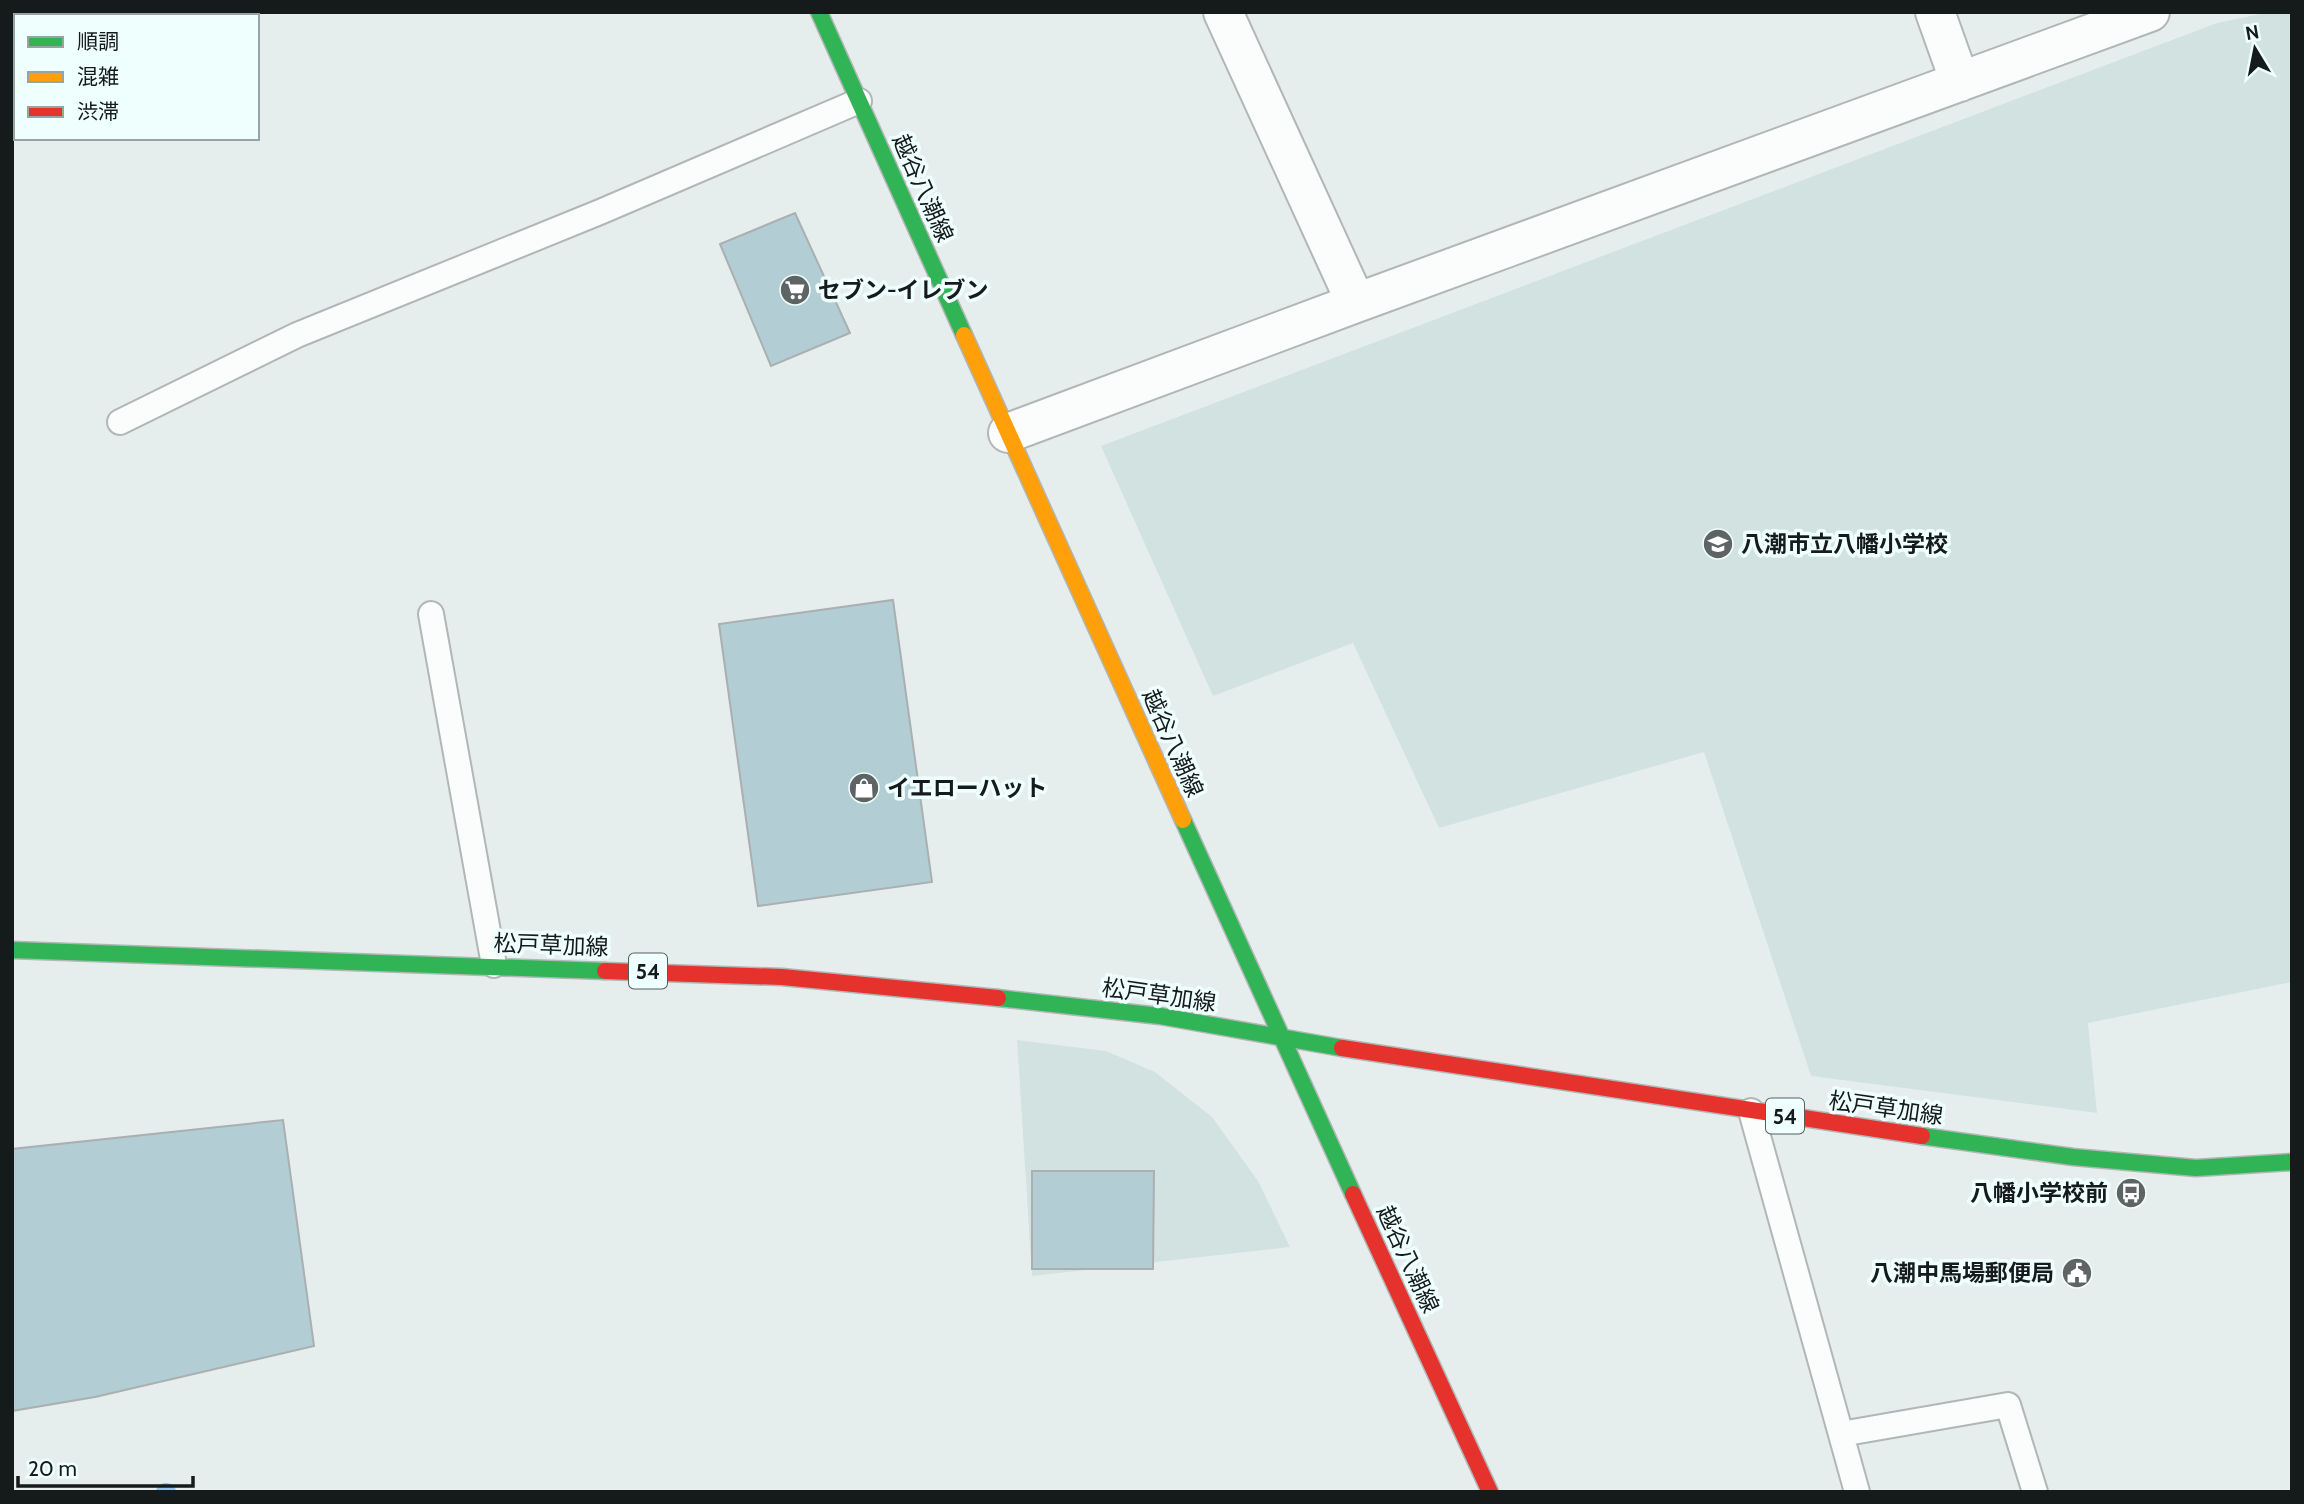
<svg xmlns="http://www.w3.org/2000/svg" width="2304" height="1504" viewBox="0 0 2304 1504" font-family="Cabin,'Noto Sans JP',sans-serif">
<rect width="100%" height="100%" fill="#e6eeed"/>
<path fill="#d1e2e1" d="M2270,12H2292V982L2088,1023L2097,1113L1811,1076L1704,752L1439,828L1353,643L1213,696L1101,446L2217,23Z
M1017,1040L1106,1051L1155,1072L1212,1117L1258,1181L1290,1247L1032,1276Z"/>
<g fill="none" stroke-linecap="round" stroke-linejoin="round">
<path stroke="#96c2f4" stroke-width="18" d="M159,16L164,12
M12,98L16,96
M165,1492H167"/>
</g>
<path fill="#b2cdd4" stroke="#aaafaf" stroke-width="2" d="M795,213L850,333L771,366L720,244Z
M893,600L932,882L758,906L719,624Z
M283,1120L314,1346L95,1397L12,1411V1149Z
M1032,1171H1154L1153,1269H1032Z"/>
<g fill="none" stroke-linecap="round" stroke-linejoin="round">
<g stroke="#b1b6b6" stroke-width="28">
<path id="lane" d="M120,422L297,335L600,212L859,101
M431,614L494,965
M1751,1111L1857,1492
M1841,1434L2008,1405L2035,1492"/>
</g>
<g stroke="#b1b6b6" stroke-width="42">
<path id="street" d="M1223,12L1356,303
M1935,12L1960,82
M1008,433L1356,303L2150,12"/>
</g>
<g stroke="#b1b6b6" stroke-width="19">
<path id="fast" d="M819,12L964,335
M1183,820L1353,1194
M12,950L605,971
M998,998L1160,1016L1342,1048
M1922,1136L2073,1157L2196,1168L2292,1162"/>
</g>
<g stroke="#b1b6b6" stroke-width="19">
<path id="slow" d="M964,335L1183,820"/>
</g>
<g stroke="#b1b6b6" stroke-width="19">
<path id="jam" d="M605,971L782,977L998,998
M1342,1048L1922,1136
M1353,1194L1490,1492"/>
</g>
<use href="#lane" stroke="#fbfcfc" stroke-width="24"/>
<use href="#street" stroke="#fbfcfc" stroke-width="38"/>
<use href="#fast" stroke="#30b455" stroke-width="16"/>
<use href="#slow" stroke="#ff9f0a" stroke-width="16"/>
<use href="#jam" stroke="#e5322d" stroke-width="16"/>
</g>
<defs>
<g id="supermarket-disc" transform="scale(1.575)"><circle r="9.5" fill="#5e6464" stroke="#effffe"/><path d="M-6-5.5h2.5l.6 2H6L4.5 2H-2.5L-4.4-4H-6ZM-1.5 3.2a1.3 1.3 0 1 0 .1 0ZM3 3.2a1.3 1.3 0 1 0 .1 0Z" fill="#fff"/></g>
<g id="school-disc" transform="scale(1.575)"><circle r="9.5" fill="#5e6464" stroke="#effffe"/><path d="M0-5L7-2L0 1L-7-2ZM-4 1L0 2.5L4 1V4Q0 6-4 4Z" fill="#fff"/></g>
<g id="shop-disc" transform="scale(1.575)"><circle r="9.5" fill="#5e6464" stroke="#effffe"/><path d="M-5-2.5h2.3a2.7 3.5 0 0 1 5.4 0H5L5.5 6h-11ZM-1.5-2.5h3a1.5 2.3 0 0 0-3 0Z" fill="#fff"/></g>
<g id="bus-disc" transform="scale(1.575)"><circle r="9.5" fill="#5e6464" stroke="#effffe"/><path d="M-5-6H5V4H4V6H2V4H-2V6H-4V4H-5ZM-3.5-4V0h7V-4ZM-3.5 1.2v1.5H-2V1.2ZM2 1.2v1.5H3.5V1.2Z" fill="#fff"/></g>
<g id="civic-disc" transform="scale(1.575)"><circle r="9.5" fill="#5e6464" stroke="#effffe"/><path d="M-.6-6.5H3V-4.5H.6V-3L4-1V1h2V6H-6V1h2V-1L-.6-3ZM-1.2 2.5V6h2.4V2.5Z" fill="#fff"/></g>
</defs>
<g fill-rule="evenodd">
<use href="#supermarket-disc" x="795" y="290"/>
<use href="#school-disc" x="1718" y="544"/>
<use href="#shop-disc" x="864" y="788"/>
<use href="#bus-disc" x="2131" y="1193"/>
<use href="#civic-disc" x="2077" y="1273"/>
</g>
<g text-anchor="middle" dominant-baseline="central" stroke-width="7" stroke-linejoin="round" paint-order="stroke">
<g fill="#effffe" stroke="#565f5e" stroke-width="2">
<rect x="629" y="953.5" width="38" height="35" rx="5"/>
<rect x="1766" y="1098.5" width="38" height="35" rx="5"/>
</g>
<g font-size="21" font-weight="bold" fill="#151a1a">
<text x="648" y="971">54</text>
<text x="1785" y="1116">54</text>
</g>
<g font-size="23" fill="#151a1a" stroke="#effffe">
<text transform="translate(923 188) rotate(66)">越谷八潮線</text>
<text transform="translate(1173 743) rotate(66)">越谷八潮線</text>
<text transform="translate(551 945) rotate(2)">松戸草加線</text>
<text transform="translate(1159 995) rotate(8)">松戸草加線</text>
<text transform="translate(1886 1108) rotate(8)">松戸草加線</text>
<text transform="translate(1408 1259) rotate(65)">越谷八潮線</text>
</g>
<g font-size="23" font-weight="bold" fill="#151a1a" stroke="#effffe" text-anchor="start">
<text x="818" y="290">セブン-イレブン</text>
<text x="1741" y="544">八潮市立八幡小学校</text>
<text x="887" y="788">イエローハット</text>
<text x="2108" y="1193" text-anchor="end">八幡小学校前</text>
<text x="2054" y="1273" text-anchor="end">八潮中馬場郵便局</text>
</g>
</g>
<rect width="2304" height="1504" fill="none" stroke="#151a1a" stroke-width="28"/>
<rect x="14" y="14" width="245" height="126" fill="#effffe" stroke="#98a3a3" stroke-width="2"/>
<rect x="28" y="37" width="35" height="10" fill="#30b455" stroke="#98a3a3" stroke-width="2"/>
<text x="77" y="49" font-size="21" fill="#151a1a">順調</text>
<rect x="28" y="72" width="35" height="10" fill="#ff9f0a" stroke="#98a3a3" stroke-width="2"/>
<text x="77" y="84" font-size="21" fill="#151a1a">混雑</text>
<rect x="28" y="107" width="35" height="10" fill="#e5322d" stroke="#98a3a3" stroke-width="2"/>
<text x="77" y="119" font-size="21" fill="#151a1a">渋滞</text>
<g transform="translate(2255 49) rotate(350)" stroke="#effffe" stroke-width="5" paint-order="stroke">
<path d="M0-5L12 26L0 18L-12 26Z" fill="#151a1a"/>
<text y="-10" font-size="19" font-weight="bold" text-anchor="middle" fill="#151a1a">N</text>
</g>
<path d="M18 1476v10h175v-10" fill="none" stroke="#151a1a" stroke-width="3.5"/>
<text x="28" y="1476" font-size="21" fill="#151a1a" stroke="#effffe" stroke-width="5" paint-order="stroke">20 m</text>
</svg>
